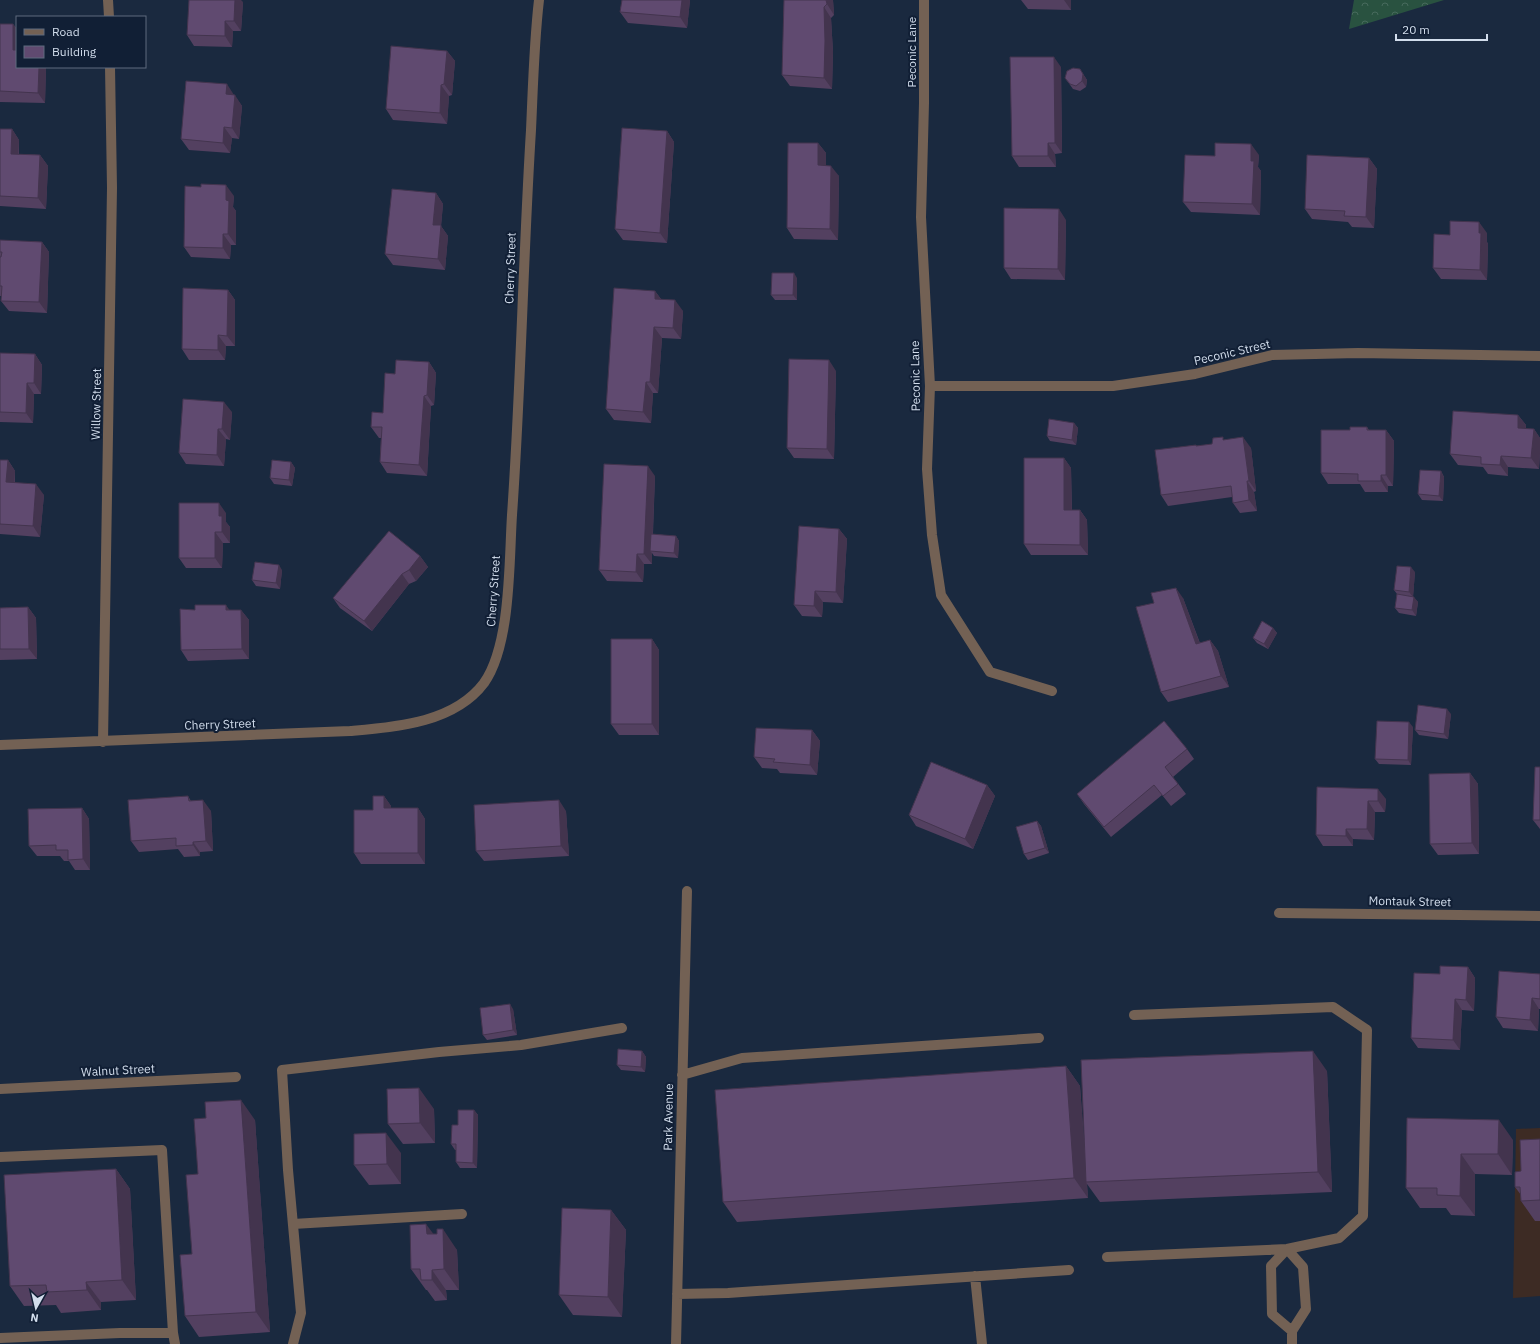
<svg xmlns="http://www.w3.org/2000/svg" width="1540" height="1344" viewBox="0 0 1540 1344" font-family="'IBM Plex Sans',sans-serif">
<defs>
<pattern id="forest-crowns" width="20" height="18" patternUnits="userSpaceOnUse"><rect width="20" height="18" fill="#295240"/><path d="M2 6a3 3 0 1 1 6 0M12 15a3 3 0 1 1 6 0" fill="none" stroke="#476a5c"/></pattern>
</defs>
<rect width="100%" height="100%" fill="#1a293f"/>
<path fill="#3d2b24" d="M1540,1128V1296L1513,1298L1516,1129Z"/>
<path fill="url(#forest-crowns)" d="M1354,0H1444L1349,29Z"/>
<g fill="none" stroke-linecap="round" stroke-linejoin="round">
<path stroke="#736154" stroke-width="10" d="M108,0L109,17
M924,0V103L921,217L930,386L927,469L932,535L941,595L990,672L1052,691
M930,386H1113L1195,374L1272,355L1358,353L1540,356
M103,742L112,188L110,67
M0,745L350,731C396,727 454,723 484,683C511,645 509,562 512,515C521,387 523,258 531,130C533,87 534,43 539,0
M1279,913L1540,916
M682,1075L742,1058L1039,1038
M0,1089L236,1077
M0,1157L162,1150L173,1333
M293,1224L462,1214
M1107,1257L1287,1249L1339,1238L1363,1216L1367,1030L1333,1007L1134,1015
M975,1276L982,1344
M677,1294L728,1293L1069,1270
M1292,1331L1272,1314L1271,1266L1287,1249L1303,1267L1306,1309L1292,1331V1344
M0,1338L120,1333H173L175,1344
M293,1344L301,1313L288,1170L282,1070L439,1052L521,1045L622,1028
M676,1344L687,891"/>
</g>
<path fill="#534060" d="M622,0H690L687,28L628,23L620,12Z
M784,0H833L834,15L831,18L833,52L832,89L790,86L782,75Z
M1021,0H1071V10L1028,9Z
M243,2L241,31H233L232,47L194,46L187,35Z
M0,24H13L17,29V67H46L45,103L0,102Z
M447,51L455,61L452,95L449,96L447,124L393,120L386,109Z
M1061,67L1062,153L1055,154L1056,167H1019L1012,156Z
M1080,69L1087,80L1086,87L1080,91L1073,89L1065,78Z
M234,95L242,106L239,139L232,138L230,153L189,150L181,139Z
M0,129H12L19,140V154L40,155L48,166L46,209L0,206Z
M667,131L674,142L667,243L623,240L615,229Z
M818,143L826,153V166L839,176L838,240L794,239L787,228Z
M1259,155L1258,167L1261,171L1260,215L1191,212L1183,202L1215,156Z
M1369,158L1377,169L1374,228L1352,227L1348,222L1312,219L1305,209Z
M436,193L443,204L441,226L448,236L445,270L393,265L385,254Z
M234,196L233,207L236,211V245H231L230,259L191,257L184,247Z
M1066,220L1065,280L1011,279L1004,268Z
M1487,233V242L1488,244L1487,280L1441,279L1433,268L1450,235Z
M0,240L42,242L49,252L47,313L9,311L1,301L2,296H0Z
M797,278V300H775L771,295Z
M228,290L235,300V346H226L225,360H189L182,349Z
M655,291L661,299L683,311L681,339L662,338L658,393H653L651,423L614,420L606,409Z
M0,353L35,354L42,365L41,394H34L33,423L0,422Z
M429,362L436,373L434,405L431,406L427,476L387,473L380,462L381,438H379L371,427L383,413L395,374Z
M836,371L834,459L794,458L787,448Z
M232,412L230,440L226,439L224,466L186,464L179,453Z
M1518,415L1526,425V429H1534L1540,438V453L1539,469L1508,467V476L1488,474L1483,467L1458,465L1450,454Z
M1074,423L1078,428L1076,445L1050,441L1047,436Z
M1367,427L1369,430H1386L1394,441L1393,486H1388V492H1365L1360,484H1328L1321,473L1350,430Z
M1224,440L1251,448L1256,491L1254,492L1257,511L1240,513L1233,503L1232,497L1168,506L1161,495L1196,445L1197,446L1212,444Z
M1064,458L1071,468L1072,510H1080L1087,520L1088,555H1031L1024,544Z
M0,460H8L15,471V483L44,495L40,537L0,534Z
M291,462L295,468L292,486L274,484L270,478Z
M1441,471L1444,477L1443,501L1422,500L1418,494Z
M655,476L653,534L676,536L679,541L678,558L654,556L652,553V564H644L643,582L607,581L599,570Z
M226,513V522L230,527V543H223L222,568H186L179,558Z
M839,529L847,539L843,603L823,602L822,617L802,616L794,605Z
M420,556L428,567L416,581L409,584L372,631L340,608L333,598Z
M282,570L280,589L256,586L252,580Z
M1415,572L1413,597L1418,602L1416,616L1399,613L1395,608L1397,594L1394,590Z
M1183,598L1200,643L1210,640L1218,651L1229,687L1168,702L1161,692Z
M28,607L36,618L37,659L0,660V608Z
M195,610H241L249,620V659L188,661L181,650Z
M1273,628L1277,633L1268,649L1257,643L1253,638Z
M652,639L659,650V735H619L611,724Z
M1451,714L1448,739L1419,735L1415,730Z
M1413,727L1411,765L1379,764L1375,759Z
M812,730L820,741L817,775L780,773L777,769L762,768L754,757Z
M1187,749L1194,759L1173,777L1186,794L1171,806L1162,795L1111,837L1084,804L1077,794Z
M1540,767V829L1533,820Z
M1470,773L1478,784L1479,854L1438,855L1430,844Z
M987,785L995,796L973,849L916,826L909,815Z
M1317,787L1386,799L1385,812H1375L1374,840L1353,839V846H1323L1316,835Z
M188,796L191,801L211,811L213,851L200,852V856L184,857L178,849L139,852L131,841Z
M384,796L391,806V808H418L425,819V864H361L354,853L373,810Z
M82,808L89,819L90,870H75L69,861H64L60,856H37L29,846Z
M566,811L569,856L484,861L476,851Z
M1037,821L1041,826L1049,853L1028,860L1024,854Z
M1468,967L1475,978L1474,1011L1462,1010L1460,1050L1418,1048L1411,1038L1440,974Z
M1540,974V1009H1539L1538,1031L1503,1028L1496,1017Z
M513,1009L517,1035L487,1040L483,1035Z
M642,1051L646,1057L645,1072L621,1070L617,1065Z
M1066,1066L1080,1086L1084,1140L1327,1071L1332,1192L1100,1202L1087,1184L1088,1198L737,1222L723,1202Z
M434,1109L435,1143L403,1144L388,1124Z
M474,1110L478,1115L477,1168H460L456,1162V1150H455L451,1144L458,1125Z
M1407,1118L1513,1140L1512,1175L1475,1174V1216L1451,1215L1446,1208H1420L1406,1188Z
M255,1120L270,1332L199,1337L185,1316L192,1254Z
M1540,1139V1221H1535L1521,1201V1195L1515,1187Z
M401,1153V1184L369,1185L354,1165Z
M116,1169L130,1189L136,1300L101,1302V1310L61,1313L56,1305L24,1306L10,1286Z
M611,1210L626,1230L622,1317L573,1315L559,1295Z
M434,1234L457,1250L459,1290H446L447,1300L435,1301L427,1290H426L411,1269Z"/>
<path fill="#43344e" d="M235,0H241L243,2L241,31L234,21Z
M682,0H690L687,28L680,17Z
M826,0H833L834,15L827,4Z
M1064,0H1071V10Z
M824,7L831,18L833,52L832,89L824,78Z
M225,21L233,31L232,47L225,36Z
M13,24L17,29V56L13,50Z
M447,51L455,61L452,95L444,84Z
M1054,57L1061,67L1062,153L1055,143Z
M39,67H46L45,103L38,93Z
M1083,74L1087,80L1086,87L1082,81Z
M227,84L234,95L226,94Z
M441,85L449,96L447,124L440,113Z
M235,95L242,106L239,139L232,128Z
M224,127L232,138L230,153L223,143Z
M12,129L19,140L18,164L11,154Z
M667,131L674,142L667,243L660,233Z
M818,143L826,153V176L818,165Z
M1048,143L1055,154L1056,167L1048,156Z
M1251,144L1259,155L1258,167L1261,171L1260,215L1252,204L1251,161Z
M40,155L48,166L46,209L38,198Z
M1369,158L1377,169L1374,228L1366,217Z
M831,166L839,176L838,240L830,229Z
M226,185L234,196L233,207L236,211V245L228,234L226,200Z
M436,193L443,204L441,226L448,236L445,270L438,259L433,225Z
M1059,209L1066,220L1065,280L1058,269Z
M1479,222L1487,233V242L1488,244L1487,280L1480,270Z
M223,234L231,245L230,259L223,248Z
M42,242L49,252L47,313L39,302Z
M794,273L797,278V300L793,295Z
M228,290L235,300V346L227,336Z
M655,291L663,302L655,299Z
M675,300L683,311L681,339L673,328Z
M654,327L662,338L658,393L650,382Z
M218,335L226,346L225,360L218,350Z
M35,354L42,365L41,394L34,383Z
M829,360L836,371L834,459L827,449Z
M429,362L436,373L434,405L427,395Z
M646,382L653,393L651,423L643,412Z
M27,383L34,394L33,423L26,413Z
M424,396L431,406L427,476L419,465Z
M224,402L232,412L230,440L222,429Z
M1518,415L1526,425L1525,439L1518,428Z
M1074,423L1078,428L1076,445L1072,440Z
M218,429L226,439L224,466L217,455Z
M1534,429L1540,438V453L1539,469L1531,458Z
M1386,430L1394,441L1393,486L1386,475Z
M1243,437L1251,448L1256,491L1249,481Z
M1501,456L1508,467V476L1500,465Z
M1064,458L1071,468L1072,520L1064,510Z
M8,460L15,471L14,493L6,482Z
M291,462L295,468L292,486L289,480Z
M648,466L655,476L652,551H650L652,553V564L644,554Z
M1441,471L1444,477L1443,501L1439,496Z
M1381,475L1388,486V492L1381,481Z
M1247,481L1254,492L1257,511L1249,500Z
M36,484L44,495L40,537L33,526Z
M219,503L226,513V522L230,527V543L222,532L219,516Z
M1080,510L1087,520L1088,555L1080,545Z
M839,529L847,539L843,603L836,592Z
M215,532L223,543L222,568L215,558Z
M676,536L679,541L678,558L674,553Z
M637,554L644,564L643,582L636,572Z
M420,556L428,567L416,581L409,570Z
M279,565L282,570L280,589L276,583Z
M1411,567L1415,572L1413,597L1409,592Z
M402,574L409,584L372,631L364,621Z
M1176,588L1183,598L1204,655L1196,644Z
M815,591L823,602L822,617L814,606Z
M1414,597L1418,602L1416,616L1412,610Z
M226,605L233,615L226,610Z
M28,607L36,618L37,659L29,649Z
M241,610L249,620V659L242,649Z
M1273,628L1277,633L1268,649L1264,644Z
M652,639L659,650V735L652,724Z
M1210,640L1218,651L1229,687L1221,676Z
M1447,709L1451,714L1448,739L1444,734Z
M1409,722L1413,727L1411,765L1408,760Z
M812,730L820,741L817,775L810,765Z
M1470,773L1478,784L1479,854L1472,843Z
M987,785L995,796L973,849L965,839Z
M1378,789L1386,799L1385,812L1378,801Z
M384,796L391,806V819L384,808Z
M203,800L211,811L213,851L206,841Z
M559,800L566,811L569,856L561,846Z
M1368,801L1375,812L1374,840L1367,829Z
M82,808L89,819L90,870L83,859Z
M418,808L425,819V864L418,853Z
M1037,821L1041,826L1049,853L1045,848Z
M1346,829L1353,839V846L1346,836Z
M193,842L200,852V856L193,845Z
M1468,967L1475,978L1474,1011L1466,1000Z
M1532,998L1539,1009L1538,1031L1530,1020Z
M1455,999L1462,1010L1460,1050L1453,1040Z
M510,1004L513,1009L517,1035L513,1030Z
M642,1051L646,1057L645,1072L641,1067Z
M1313,1051L1327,1071L1332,1192L1318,1172Z
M1066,1066L1080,1086L1087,1182H1086L1087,1184L1088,1198L1074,1178Z
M419,1088L434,1109L435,1143L420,1123Z
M241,1100L255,1120L270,1332L256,1312Z
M474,1110L478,1115L477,1168L473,1163Z
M1499,1120L1513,1140L1512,1175L1498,1154Z
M386,1133L401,1153V1184L387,1164Z
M1461,1154L1475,1174V1216L1460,1196Z
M116,1169L130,1189L136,1300L122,1280Z
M611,1210L626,1230L622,1317L608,1297Z
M426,1224L441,1244L427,1234Z
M443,1229L457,1250L459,1290L444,1269Z
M432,1270L446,1290L447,1300L432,1280Z
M86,1282L101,1302V1310L87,1290Z"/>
<path fill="#604a70" stroke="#43344e" d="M189,0H235L234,21H225V36L187,35Z
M622,0H682L680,17L620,12Z
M784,0H826L827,4L824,7L825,41L824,78L782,75Z
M0,24H13V50H17V67H39L38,93L0,91Z
M391,46L447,51L444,84L441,85L440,113L386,109Z
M1010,57H1054L1055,143H1048V156H1012Z
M1073,68L1080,69L1083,74L1082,81L1076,86L1070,84L1065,78L1067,71Z
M186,81L227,84L226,94L235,95L232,128L224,127L223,143L181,139Z
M622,128L667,131L660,233L615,229Z
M0,129H12L11,154L40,155L38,198L0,196Z
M788,143H818V165L831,166L830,229L787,228Z
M1215,143L1251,144V161H1254L1252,204L1183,202L1185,155L1215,156Z
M1307,155L1369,158L1366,217L1344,216L1345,211L1305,209Z
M201,184L226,185V200L229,201L228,234H223V248L184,247L185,186L201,187Z
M392,189L436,193L433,225H441L438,259L385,254Z
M1004,208L1059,209L1058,269L1004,268Z
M1450,221L1479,222V233H1481L1480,270L1433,268L1434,234L1450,235Z
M0,240L42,242L39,302L1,301L2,286H0V257H1L2,252H0Z
M772,273H794L793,295H771Z
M183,288L228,290L227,336L218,335V350L182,349Z
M614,288L655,291V299L675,300L673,328L654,327L650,382H646L643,412L606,409Z
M0,353L35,354L34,383H27L26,413L0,412Z
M789,359L829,360L827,449L787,448Z
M396,360L429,362L427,395L424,396L419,465L380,462L382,427H371L372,412L383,413L385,373L395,374Z
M183,399L224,402L222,429H218L217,455L179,453Z
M1453,411L1518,415V428L1534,429L1531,458L1501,456L1500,465L1481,464V457L1450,454Z
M1049,419L1074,423L1072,440L1047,436Z
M1350,427H1367V430H1386V475H1381V481H1358V474L1321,473V430H1350Z
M1223,437V440L1243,437L1249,481H1247L1249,500L1233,503L1231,486L1161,495L1155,450L1196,445V446L1212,444L1213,438Z
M1024,458H1064V510H1080V545L1024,544Z
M0,460H8L6,482L36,484L33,526L0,524Z
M272,460L291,462L289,480L270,478Z
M604,464L648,466L644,554H637L636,572L599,570Z
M1420,470L1441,471L1439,496L1418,494Z
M179,503H219V516H222V532H215V558H179Z
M799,526L839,529L836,592L815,591L814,606L794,605Z
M389,531L420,556L409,570L402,574L364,621L333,598Z
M651,534L676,536L674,553L650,551Z
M255,562L279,565L276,583L252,580Z
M1397,566L1411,567L1409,592L1394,590Z
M1176,588L1196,644L1210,640L1221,676L1161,692L1136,607L1154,603L1151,593Z
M1397,594L1414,597L1412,610L1395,608Z
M195,605H226V610H241L242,649L181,650L180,609L195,610Z
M28,607L29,649H0V608Z
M1262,621L1273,628L1264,644L1253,638Z
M611,639H652V724H611Z
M1418,705L1447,709L1444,734L1415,730Z
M1164,721L1187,749L1165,767L1178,784L1163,796L1154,785L1104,827L1077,794Z
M1377,721L1409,722L1408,760L1375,759Z
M756,728L812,730L810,765L773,762L775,759L754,757Z
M931,762L987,785L965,839L909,815Z
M1535,767H1540V820H1533Z
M1470,773L1472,843L1430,844L1429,774Z
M1317,787L1378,789V801H1368L1367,829H1346V836L1316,835Z
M188,796L189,801L203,800L206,841L193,842V845L176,846V838L131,841L128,800Z
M373,796H384V808H418V853H354V810H373Z
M559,800L561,846L476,851L474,805Z
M82,808L83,859L68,860V850H56V845L29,846L28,809Z
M1037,821L1045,848L1024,854L1016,827Z
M1440,966L1468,967L1466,1000L1455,999L1453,1040L1411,1038L1414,973L1440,974Z
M1499,971L1540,974V999L1532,998L1530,1020L1496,1017Z
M510,1004L513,1030L483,1035L480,1008Z
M618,1049L642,1051L641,1067L617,1065Z
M1313,1051L1318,1172L1086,1182L1081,1060Z
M1066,1066L1074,1178L723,1202L715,1090Z
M419,1088L420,1123L388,1124L387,1089Z
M241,1100L256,1312L185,1316L180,1255L192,1254L186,1175L198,1174L194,1119L206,1118L205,1102Z
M458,1110H474L473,1163L456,1162V1144H451L452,1125H458Z
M1407,1118L1499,1120L1498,1154H1461L1460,1196L1437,1195V1188H1406Z
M386,1133L387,1164L354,1165V1134Z
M1540,1139V1200L1521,1201L1520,1187H1515V1172L1521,1171L1520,1140Z
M116,1169L122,1280L86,1282L87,1290L47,1292L46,1285L10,1286L4,1175Z
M562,1208L611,1210L608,1297L559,1295Z
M426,1224L427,1234H437V1229H443L444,1269L432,1270V1280H421L420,1269H411L410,1225Z"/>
<g text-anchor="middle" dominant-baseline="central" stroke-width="4" stroke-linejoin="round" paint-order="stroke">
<g font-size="12" fill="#d2ddec" stroke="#111f35">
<text transform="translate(911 52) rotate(-90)">Peconic Lane</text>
<text transform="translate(510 268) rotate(-88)">Cherry Street</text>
<text transform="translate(1232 352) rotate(-13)">Peconic Street</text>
<text transform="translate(915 376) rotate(-91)">Peconic Lane</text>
<text transform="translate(96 404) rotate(-89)">Willow Street</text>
<text transform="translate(493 591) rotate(-86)">Cherry Street</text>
<text transform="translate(220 724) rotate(-2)">Cherry Street</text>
<text transform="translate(1410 901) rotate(1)">Montauk Street</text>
<text transform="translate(118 1070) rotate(-3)">Walnut Street</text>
<text transform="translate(668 1117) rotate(-89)">Park Avenue</text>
</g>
</g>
<rect x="16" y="16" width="130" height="52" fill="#111f35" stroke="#5e6b7e"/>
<rect x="24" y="29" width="20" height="6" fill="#736154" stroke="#5e6b7e"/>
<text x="52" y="36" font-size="12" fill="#d2ddec">Road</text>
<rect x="24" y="46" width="20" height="12" fill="#604a70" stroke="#5e6b7e"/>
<text x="52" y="56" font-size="12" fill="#d2ddec">Building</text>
<g transform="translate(36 1308) rotate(188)" stroke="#111f35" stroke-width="3" paint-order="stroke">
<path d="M0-3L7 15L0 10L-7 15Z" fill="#d2ddec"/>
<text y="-6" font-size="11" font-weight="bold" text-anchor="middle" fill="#d2ddec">N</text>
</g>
<path d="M1396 34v6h91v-6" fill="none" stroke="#d2ddec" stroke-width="2"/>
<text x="1402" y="34" font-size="12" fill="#d2ddec" stroke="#111f35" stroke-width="3" paint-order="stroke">20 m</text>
</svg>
